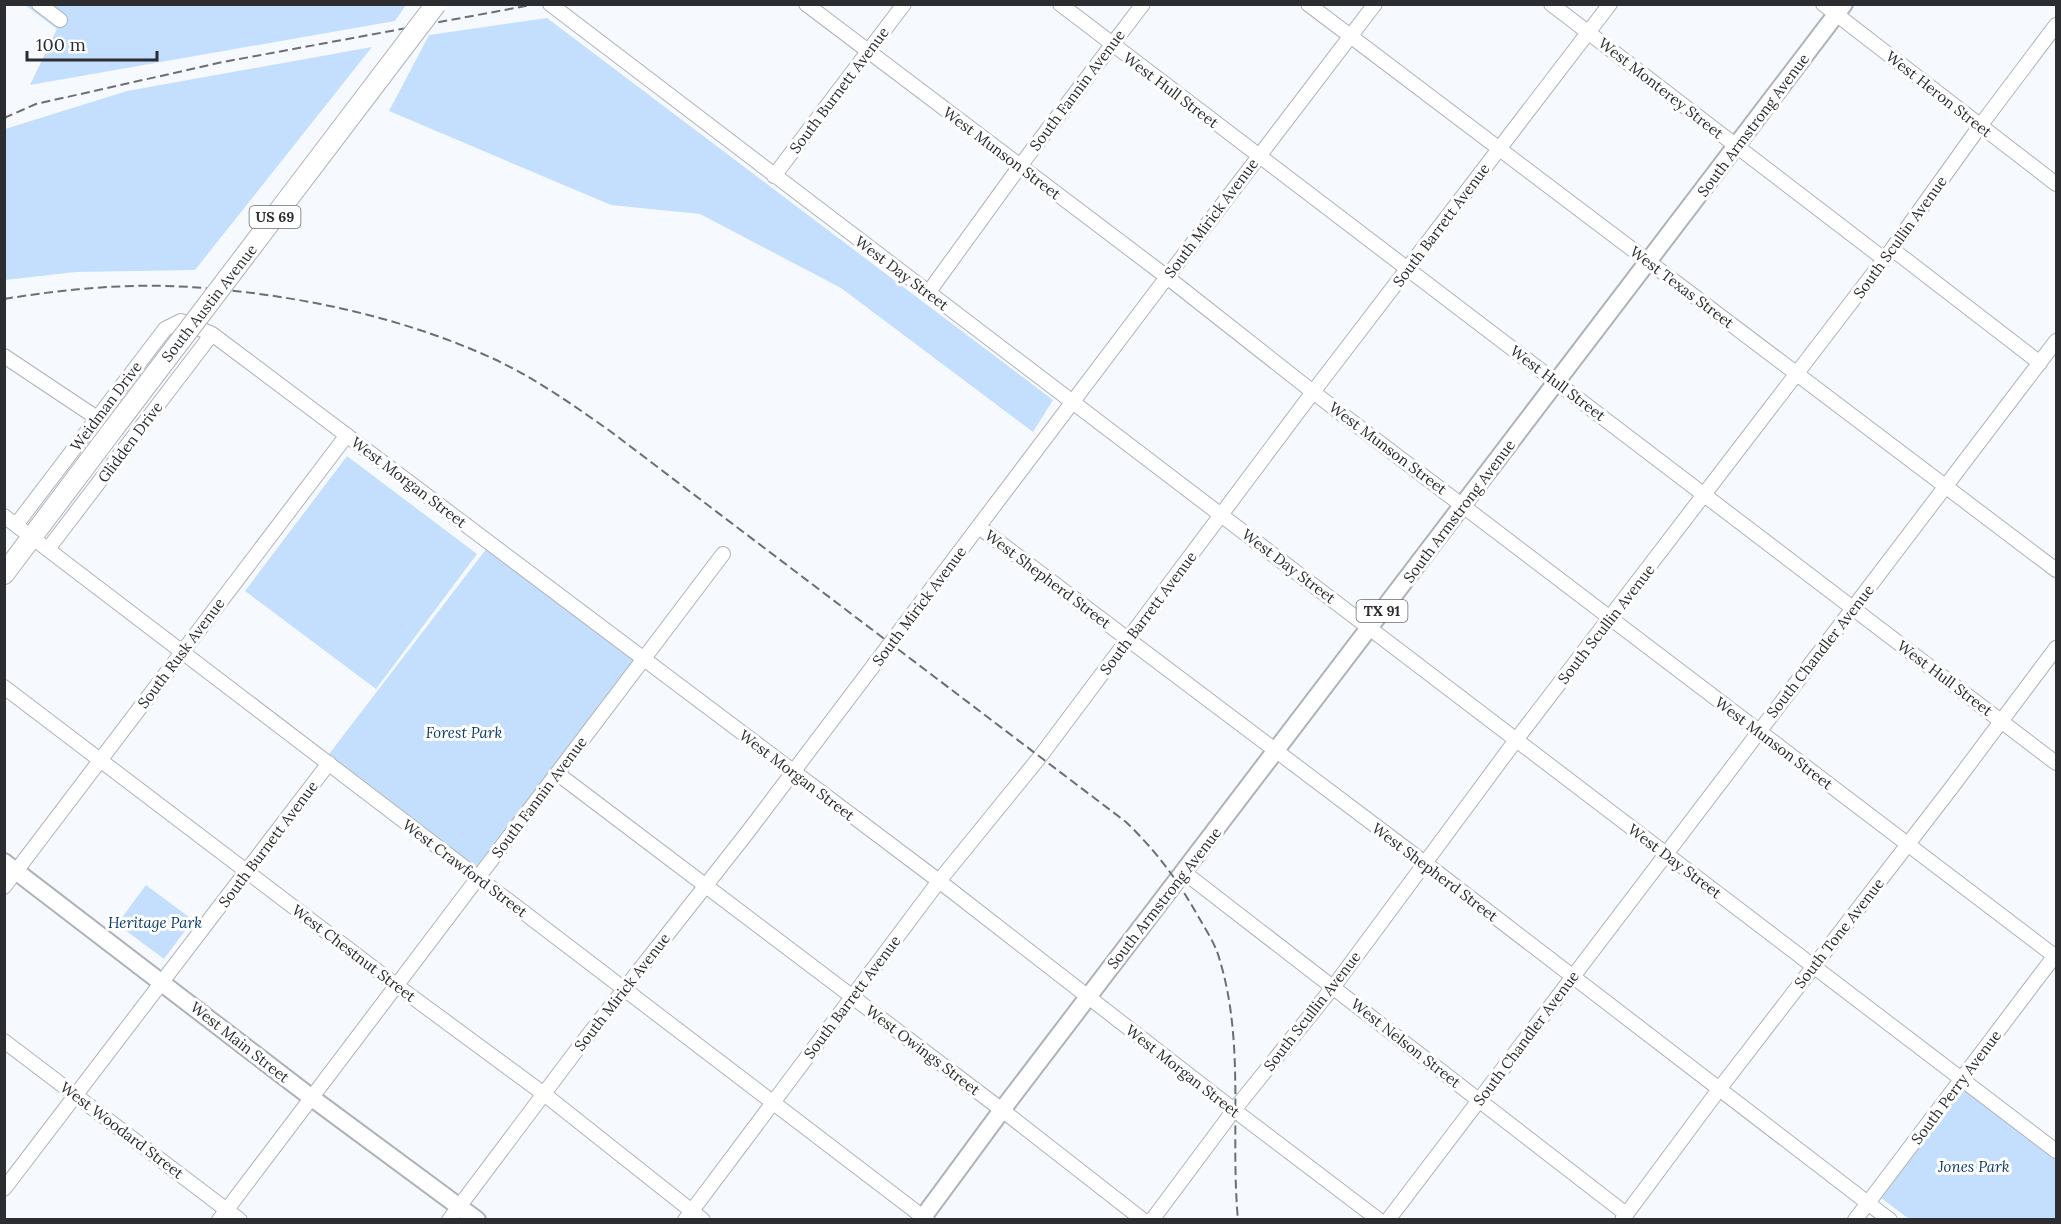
<svg xmlns="http://www.w3.org/2000/svg" width="2061" height="1224" viewBox="0 0 2061 1224" font-family="Lora,serif">
<rect width="100%" height="100%" fill="#f6fafe"/>
<path fill="#c4dffd" d="M25,5H406L395,21L30,85L57,29Z
M547,18L1053,400L1033,432L841,288L700,214L611,205L389,111L429,35Z
M372,47L195,270L76,272L5,280V129L127,91Z
M347,456L477,554L376,689L245,591Z
M487,548L636,660L479,869L329,754Z
M146,885L193,920L164,959L117,924Z
M1964,1088L2056,1160V1219H1909L1881,1198Z"/>
<g fill="none" stroke-linecap="round" stroke-linejoin="round">
<g stroke="#adb3b9" stroke-width="16">
<path id="minor" d="M39,4L60,20
M550,4L2056,1151
M806,4L1167,277L1313,392L2056,957
M1060,4L2056,763
M1308,4L2056,570
M1551,4L1884,259
M1823,4L2056,184
M774,176L904,4
M1892,249L2040,363
M928,293L1020,166L1143,4
M4,356L97,418
M4,516L927,1220
M16,525L165,329L181,321L212,334L939,881L1234,1110L1379,1220
M979,527L1425,863L1890,1220
M48,549L212,334
M4,687L396,985L544,1094L703,1220
M558,774L1002,1110L1143,1220
M1185,873L1626,1214
M4,887L347,435
M4,1041L240,1220
M4,1189L329,763
M219,1220L723,554
M449,1220L582,1043L747,833L1167,277L1375,4
M685,1220L939,881L1039,758L1313,392L1610,4
M1152,1220L1234,1110L1334,986L1516,740L1892,249L1980,126L2056,25
M1388,1220L2056,341
M1622,1220L1720,1088L1952,787L2056,648
M1855,1220L2056,954"/>
</g>
<g stroke="#adb3b9" stroke-width="20">
<path id="major" d="M4,862L312,1098L477,1220
M921,1220L1002,1110L1844,4"/>
</g>
<g stroke="#adb3b9" stroke-width="22">
<path id="highway" d="M4,574L114,428"/>
</g>
<use href="#minor" stroke="#fff" stroke-width="14"/>
<use href="#major" stroke="#fff" stroke-width="16"/>
<use href="#highway" stroke="#fff" stroke-width="20"/>
<path stroke="#6c6e72" stroke-width="2" stroke-dasharray="9 4.5" stroke-linecap="butt" d="M4,118L36,104L223,62L537,4
M4,299C65,289 129,283 190,287C294,294 400,316 494,359C535,378 573,405 610,431L1126,822C1156,851 1177,879 1198,916C1206,930 1216,945 1220,961C1245,1044 1230,1134 1238,1220"/>
<g stroke="#adb3b9" stroke-width="22" stroke-linecap="butt">
<path id="highway-bridge" d="M114,428L436,4"/>
</g>
<use href="#highway-bridge" stroke="#fff" stroke-width="20"/>
</g>
<g text-anchor="middle" dominant-baseline="central" stroke-width="6" stroke-linejoin="round" paint-order="stroke">
<g fill="#fff" stroke="#6b6c6e" stroke-width="1.5">
<rect x="249.5" y="206" width="51" height="22" rx="4.5"/>
<rect x="1356.5" y="600" width="51" height="22" rx="4.5"/>
</g>
<g font-size="14" font-weight="bold" fill="#2b2d30">
<text x="275" y="217">US 69</text>
<text x="1382" y="611">TX 91</text>
</g>
<g font-size="15" fill="#2b2d30" stroke="#fff">
<text transform="translate(1661 88) rotate(38)">West Monterey Street</text>
<text transform="translate(839 90) rotate(-53)">South Burnett Avenue</text>
<text transform="translate(1077 90) rotate(-53)">South Fannin Avenue</text>
<text transform="translate(1171 90) rotate(37)">West Hull Street</text>
<text transform="translate(1939 94) rotate(38)">West Heron Street</text>
<text transform="translate(1753 125) rotate(-53)">South Armstrong Avenue</text>
<text transform="translate(1002 153) rotate(37)">West Munson Street</text>
<text transform="translate(1211 218) rotate(-53)">South Mirick Avenue</text>
<text transform="translate(1441 225) rotate(-53)">South Barrett Avenue</text>
<text transform="translate(1900 237) rotate(-54)">South Scullin Avenue</text>
<text transform="translate(902 273) rotate(37)">West Day Street</text>
<text transform="translate(1682 287) rotate(37)">West Texas Street</text>
<text transform="translate(209 303) rotate(-52)">South Austin Avenue</text>
<text transform="translate(1558 383) rotate(37)">West Hull Street</text>
<text transform="translate(106 406) rotate(-53)">Weidman Drive</text>
<text transform="translate(130 442) rotate(-53)">Glidden Drive</text>
<text transform="translate(1388 448) rotate(37)">West Munson Street</text>
<text transform="translate(409 482) rotate(37)">West Morgan Street</text>
<text transform="translate(1459 511) rotate(-53)">South Armstrong Avenue</text>
<text transform="translate(1289 566) rotate(37)">West Day Street</text>
<text transform="translate(1048 579) rotate(37)">West Shepherd Street</text>
<text transform="translate(919 606) rotate(-53)">South Mirick Avenue</text>
<text transform="translate(1148 613) rotate(-53)">South Barrett Avenue</text>
<text transform="translate(1606 624) rotate(-52)">South Scullin Avenue</text>
<text transform="translate(1820 651) rotate(-52)">South Chandler Avenue</text>
<text transform="translate(181 653) rotate(-53)">South Rusk Avenue</text>
<text transform="translate(1945 678) rotate(37)">West Hull Street</text>
<text transform="translate(1774 743) rotate(37)">West Munson Street</text>
<text transform="translate(797 775) rotate(37)">West Morgan Street</text>
<text transform="translate(539 797) rotate(-53)">South Fannin Avenue</text>
<text transform="translate(268 844) rotate(-53)">South Burnett Avenue</text>
<text transform="translate(1675 861) rotate(37)">West Day Street</text>
<text transform="translate(465 868) rotate(37)">West Crawford Street</text>
<text transform="translate(1435 872) rotate(37)">West Shepherd Street</text>
<text transform="translate(1164 898) rotate(-52)">South Armstrong Avenue</text>
<text transform="translate(1839 933) rotate(-52)">South Tone Avenue</text>
<text transform="translate(354 953) rotate(37)">West Chestnut Street</text>
<text transform="translate(622 992) rotate(-52)">South Mirick Avenue</text>
<text transform="translate(852 997) rotate(-53)">South Barrett Avenue</text>
<text transform="translate(1312 1011) rotate(-52)">South Scullin Avenue</text>
<text transform="translate(1526 1038) rotate(-53)">South Chandler Avenue</text>
<text transform="translate(240 1042) rotate(38)">West Main Street</text>
<text transform="translate(1406 1043) rotate(38)">West Nelson Street</text>
<text transform="translate(923 1050) rotate(37)">West Owings Street</text>
<text transform="translate(1183 1071) rotate(38)">West Morgan Street</text>
<text transform="translate(1956 1087) rotate(-53)">South Perry Avenue</text>
<text transform="translate(122 1130) rotate(37)">West Woodard Street</text>
</g>
<g font-size="15" font-style="italic" fill="#0a3c6a" stroke="#fff">
<text x="464" y="732">Forest Park</text>
<text x="155" y="922">Heritage Park</text>
<text x="1974" y="1166">Jones Park</text>
</g>
</g>
<rect width="2061" height="1224" fill="none" stroke="#2b2d30" stroke-width="12"/>
<path d="M27 51v9h130v-9" fill="none" stroke="#2b2d30" stroke-width="3"/>
<text x="36" y="51" font-size="18" fill="#2b2d30" stroke="#ffffff" stroke-width="4.5" paint-order="stroke">100 m</text>
</svg>
